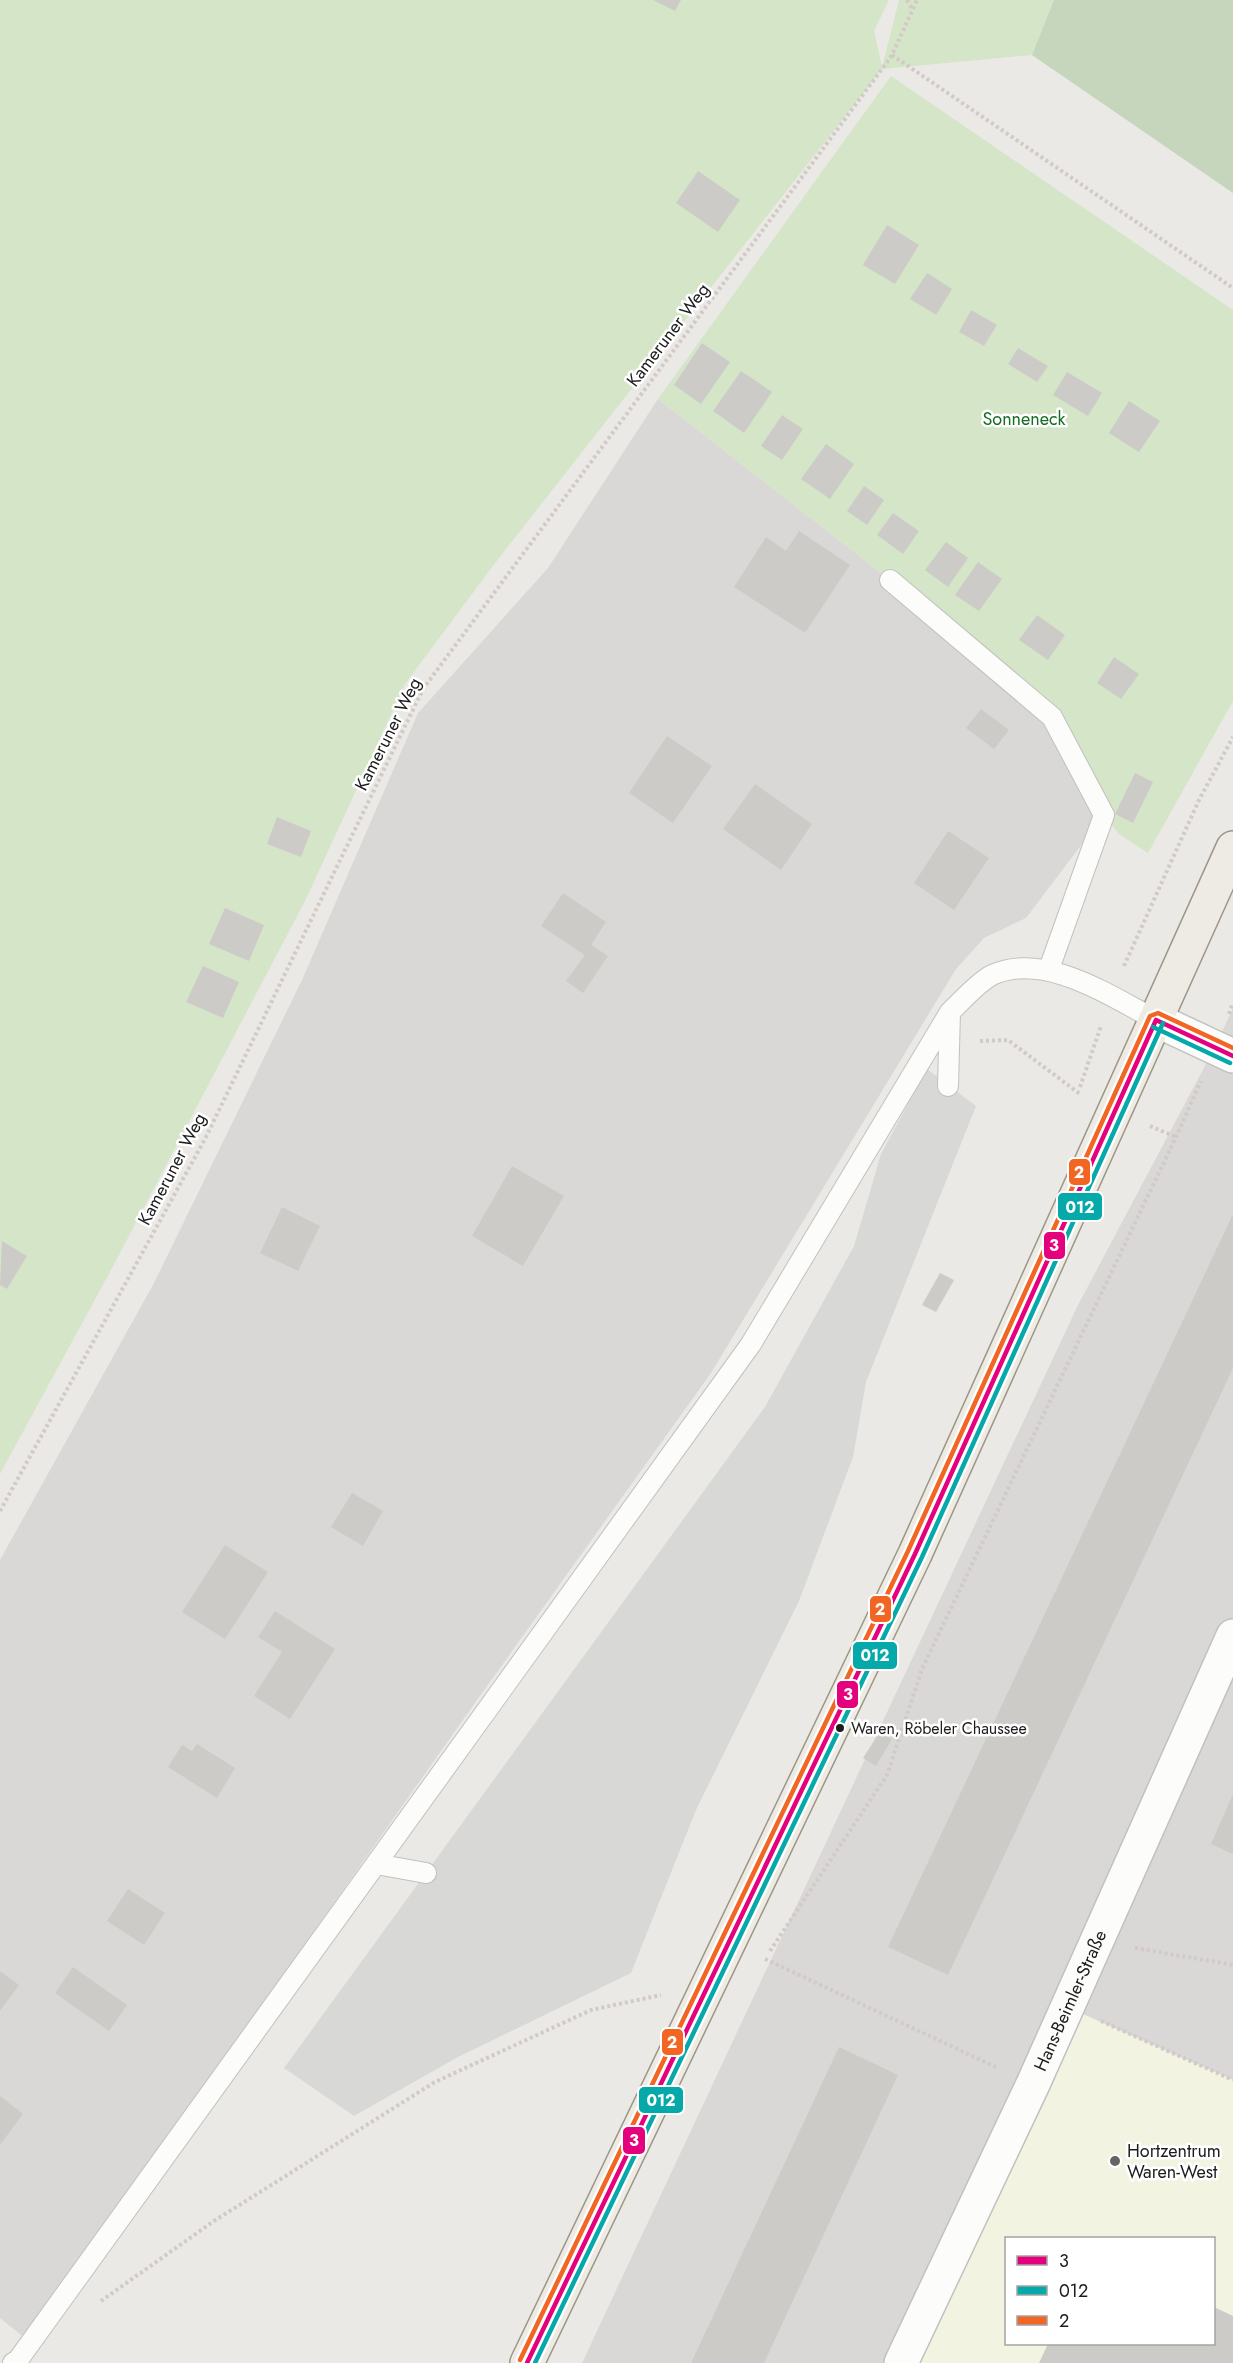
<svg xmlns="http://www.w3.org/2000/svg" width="1233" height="2363" viewBox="0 0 1233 2363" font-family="Jost,sans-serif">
<rect width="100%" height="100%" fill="#eae9e5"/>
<path fill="#d9d8d6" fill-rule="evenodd" d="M658,399L890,580L1052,717L1104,815L1026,918L984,938L956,969L711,1373L477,1700L26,2339L0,2318V1560L154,1283L302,980L418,713L548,568Z
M1233,1008V2363H582L1077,1307L1215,1047ZM1006,2238H1214V2344H1006Z"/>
<path fill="#f2f3e1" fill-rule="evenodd" d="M1067,2007L1233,2080V2363H901ZM1006,2238H1214V2344H1006Z"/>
<path fill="#d8d8d6" d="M927,1069L976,1106L866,1382L853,1457L799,1601L696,1810L631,1973L458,2057L354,2116L284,2068L765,1407L854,1246L881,1154Z"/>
<path fill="#d5e5c7" d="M0,0H889L874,31L882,67L899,0H1054L1032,55L882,69L492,567L405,684L305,901L111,1270L0,1474Z
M891,76L1233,310V701L1148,853L1119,834L1104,815L1052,717L890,580L658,399Z"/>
<path fill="#c5d6bd" d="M1054,0H1233V193L1032,55Z"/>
<path fill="#cdcbc8" d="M653,0H681L675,11Z
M698,171L740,200L718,232L676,203Z
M887,225L919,245L895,284L863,265Z
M927,273L952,289L936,315L910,299Z
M971,310L997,325L984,346L959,332Z
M702,343L730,362L701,404L674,385Z
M1018,348L1048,366L1037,382L1008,364Z
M741,371L772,392L744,433L713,411Z
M1067,372L1102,393L1088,416L1053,395Z
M1129,401L1160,421L1139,452L1109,433Z
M782,415L803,429L782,460L761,446Z
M826,444L854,464L830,499L801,479Z
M864,486L884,500L867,525L847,511Z
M893,513L919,531L903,554L877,535Z
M799,531L850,565L805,633L734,587L766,537L786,551Z
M946,542L968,558L948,587L925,570Z
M978,562L1002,579L979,611L955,595Z
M1037,615L1065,635L1048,660L1019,640Z
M1114,657L1139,674L1121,699L1097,683Z
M981,709L1009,730L994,749L966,728Z
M667,736L712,766L673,823L629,793Z
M1135,773L1153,782L1133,823L1115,814Z
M755,784L812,824L781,870L723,829Z
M277,817L311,831L301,857L267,844Z
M948,831L989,858L954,910L914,883Z
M563,893L606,922L591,945L608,956L583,993L566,981L585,955L541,926Z
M225,908L264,925L249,961L209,944Z
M203,966L239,982L223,1018L186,1002Z
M512,1166L564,1196L523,1266L472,1236Z
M282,1207L320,1226L298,1271L260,1253Z
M1233,1214V1368L948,1975L888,1947Z
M2,1241L27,1256L7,1289L0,1285Z
M940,1273L954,1280L936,1312L922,1305Z
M352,1493L383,1511L363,1546L331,1527Z
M225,1545L268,1572L225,1639L182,1612Z
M275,1611L335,1649L290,1719L254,1696L282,1652L258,1637Z
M880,1732L892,1739L876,1766L863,1758Z
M197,1744L235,1768L217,1798L168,1767L182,1745L192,1751Z
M1233,1794V1854L1211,1844Z
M128,1889L165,1913L144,1945L107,1921Z
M73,1967L127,2005L109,2031L55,1993Z
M0,1971L19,1985L0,2011Z
M839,2047L898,2075L764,2363H691Z
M0,2096L23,2114L0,2145Z
M1214,2307L1233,2316V2363H1039L1048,2344H1214Z"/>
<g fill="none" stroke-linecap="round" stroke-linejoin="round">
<g stroke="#c1c1bf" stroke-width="22">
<path id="service" d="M890,580L1052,717L1104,815L1049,969
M948,1086L950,1012C962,1001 977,983 992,975C1044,951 1110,996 1156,1020
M376,1864L426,1873
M13,2363L18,2360L751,1344L950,1012"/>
</g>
<g stroke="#c1c1bf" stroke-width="36">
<g id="minor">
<path d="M1156,1020L1233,1056"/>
<path id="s1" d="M901,2363L1033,2084L1233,1636"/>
</g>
</g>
<g stroke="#9d9685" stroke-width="36">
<path id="primary" d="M527,2363L915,1554L1233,848"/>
</g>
<path stroke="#d3c9c7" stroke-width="4" stroke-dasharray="3 3" stroke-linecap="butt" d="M907,0L913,10
M892,55L1233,288
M1124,966L1199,800L1233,737
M1229,1014L1233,1003
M980,1041L1008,1040L1080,1094
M1080,1087L1101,1026
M1150,1126L1176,1137
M0,1511L205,1139L423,689L882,69L892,55L917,0
M1135,1948L1233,1965
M770,1951L887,1775L922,1669L1176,1137L1201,1081
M765,1959L998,2068
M1101,2021L1233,2080
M101,2301L214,2221L435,2082L591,2010L661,1995"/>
<use href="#service" stroke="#fcfcfb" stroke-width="20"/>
<use href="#minor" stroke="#fcfcfb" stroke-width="33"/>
<use href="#primary" stroke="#eeebe5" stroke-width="33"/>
<g stroke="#fff" stroke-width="9">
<path id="bus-1" d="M1156,1020L1233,1056
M527,2363L915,1554L1156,1020"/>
</g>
<g stroke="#fff" stroke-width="9">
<path id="bus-2" d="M1153,1027L1230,1063
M535,2363L922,1557L1163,1023"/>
</g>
<g stroke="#fff" stroke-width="9">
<path id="bus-3" d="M520,2360L908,1551L1150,1016L1158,1013L1233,1048"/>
</g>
<use href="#bus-1" stroke="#e5007d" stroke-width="4.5"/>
<use href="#bus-2" stroke="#06a9a9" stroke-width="4.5"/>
<use href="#bus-3" stroke="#f26522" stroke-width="4.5"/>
</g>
<circle fill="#1c1c1c" stroke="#fff" stroke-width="2" cx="840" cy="1728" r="5"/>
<circle fill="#646462" stroke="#fff" stroke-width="2" cx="1115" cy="2161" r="6"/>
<g text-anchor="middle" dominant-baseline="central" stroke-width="5" stroke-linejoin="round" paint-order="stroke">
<g font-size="16" fill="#1c1c1c" stroke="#fff" text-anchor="start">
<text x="851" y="1728">Waren, Röbeler Chaussee</text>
</g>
<g font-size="18" fill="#1c1c1c" stroke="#fff">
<text transform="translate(668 335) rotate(-53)">Kameruner Weg</text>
<text transform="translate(388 734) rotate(-63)">Kameruner Weg</text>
<text transform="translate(172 1169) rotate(-62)">Kameruner Weg</text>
<text stroke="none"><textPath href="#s1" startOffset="400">Hans-Beimler-Straße</textPath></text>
</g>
<g font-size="18" fill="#176d23" stroke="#fff">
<text x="1024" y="419">Sonneneck</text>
</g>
<g font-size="18" fill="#1c1c1c" stroke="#fff" text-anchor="start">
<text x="1127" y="2151">Hortzentrum<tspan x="1127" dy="21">Waren-West</tspan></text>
</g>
</g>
<g stroke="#fff" stroke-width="2">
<rect x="1068" y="1158" width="23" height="28" rx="6" fill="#f26522"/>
<rect x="1057" y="1192" width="46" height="29" rx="6" fill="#06a9a9"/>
<rect x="1043" y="1231" width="23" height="29" rx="6" fill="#e5007d"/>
<rect x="869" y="1595" width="23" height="28" rx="6" fill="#f26522"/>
<rect x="852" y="1641" width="46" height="29" rx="6" fill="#06a9a9"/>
<rect x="836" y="1680" width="23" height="29" rx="6" fill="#e5007d"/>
<rect x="661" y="2028" width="23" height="28" rx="6" fill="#f26522"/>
<rect x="638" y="2086" width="46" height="28" rx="6" fill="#06a9a9"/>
<rect x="622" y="2126" width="24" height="29" rx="6" fill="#e5007d"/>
</g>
<g font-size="16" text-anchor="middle" font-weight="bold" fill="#fff">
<text x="1079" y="1178">2</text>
<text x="1080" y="1213">012</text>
<text x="1054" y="1251">3</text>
<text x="880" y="1615">2</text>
<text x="875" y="1661">012</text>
<text x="848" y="1700">3</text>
<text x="672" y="2048">2</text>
<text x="661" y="2106">012</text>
<text x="634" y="2146">3</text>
</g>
<rect x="1005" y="2237" width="210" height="108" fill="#ffffff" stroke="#a4a4a4" stroke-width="1.5"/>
<rect x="1017" y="2256" width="30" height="9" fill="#e5007d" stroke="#a4a4a4" stroke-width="1.5"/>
<text x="1059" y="2267" font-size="18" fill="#1c1c1c">3</text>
<rect x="1017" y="2286" width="30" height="9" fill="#06a9a9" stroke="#a4a4a4" stroke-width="1.5"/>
<text x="1059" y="2297" font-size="18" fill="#1c1c1c">012</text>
<rect x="1017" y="2316" width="30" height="9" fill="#f26522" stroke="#a4a4a4" stroke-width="1.5"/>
<text x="1059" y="2327" font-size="18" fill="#1c1c1c">2</text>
</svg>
